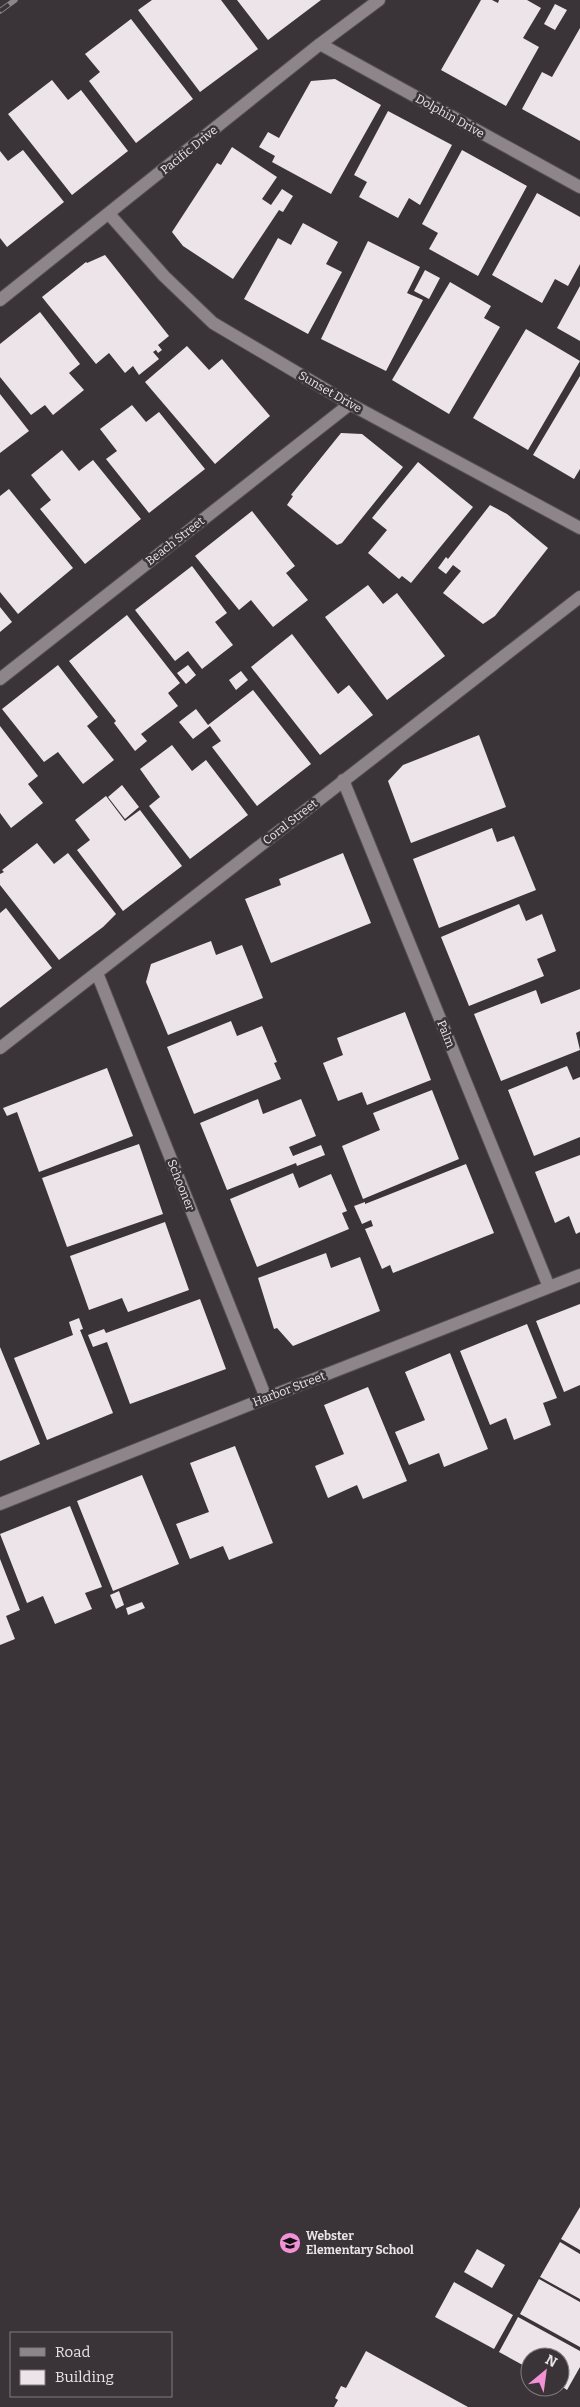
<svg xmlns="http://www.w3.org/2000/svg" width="580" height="2407" viewBox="0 0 580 2407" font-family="Bitter,serif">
<rect width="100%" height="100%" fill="#3a3438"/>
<path fill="#ece4e9" d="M152,0H221L258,49L200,92L138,10Z
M237,0H321L268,40Z
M481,0H492L498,3L499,0H527L541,8L523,38L539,47L506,106L441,70Z
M555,4L567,10L555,30L544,24Z
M131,19L193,99L136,143L89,81L100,72L85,54Z
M580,28V141L522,109L542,72L552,77Z
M335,79L381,105L331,194L272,162L275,156L259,147L268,132L279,138L311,81Z
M52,80L68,100L81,90L128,151L72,195L8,114Z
M388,111L452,145L420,205L409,198L398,218L359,197L367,182L354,175Z
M232,147L277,177L262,199L271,205L282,189L293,196L283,212L279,210L233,279L183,246L172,232L217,163L221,165Z
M23,150L64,202L7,247L0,238V151L8,161Z
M462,150L527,186L478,276L429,249L438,233L422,224Z
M537,193L580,217V264L568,286L555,279L542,303L492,275Z
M303,223L338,242L326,264L342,272L308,334L244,299L278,238L291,245Z
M368,241L420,267L407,293L423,300L386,371L321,339Z
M105,255L169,336L158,345L162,350L158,353L156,350L153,352L159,359L139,375L133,366L125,373L109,353L96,364L42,297L86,262L87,263Z
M425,270L440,278L429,299L414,291Z
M450,282L491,306L484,318L500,327L449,414L392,380Z
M580,286V341L557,328Z
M40,312L80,364L69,373L84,390L53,415L45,405L31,415L0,377V344Z
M526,329L580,361L528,450L473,418Z
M187,346L209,370L222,359L270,416L215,464L145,382Z
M580,376V469L574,479L533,455Z
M0,394L29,431L0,453Z
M132,405L146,422L159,412L205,469L149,513L106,459L117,451L100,429Z
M341,433L362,434L403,467L342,543L337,545L287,505L293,496L291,495Z
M62,450L79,471L93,460L141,519L85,564L40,509L51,500L31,475Z
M418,462L473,507L411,583L402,576L399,579L368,553L387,530L372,518Z
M9,489L73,568L18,614L0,592V496Z
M490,505L507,514L548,548L495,616L483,624L443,593L461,571L453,565L446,574L438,568L446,557L448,559Z
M252,511L295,566L286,573L308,600L273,627L251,600L239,610L195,556Z
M192,566L227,613L215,622L233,645L202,669L188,651L175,661L135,610Z
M368,585L383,604L397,593L445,656L387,700L325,617Z
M0,607L12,622L0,632Z
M127,615L180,683L168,693L178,706L141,734L147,741L135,751L114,723L116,721L69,661Z
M292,634L338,694L349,685L373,715L320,755L251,667Z
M58,665L98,717L87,726L114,760L83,784L58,752L44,762L2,709Z
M188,665L196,675L186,684L177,673Z
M241,671L248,680L236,690L229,680Z
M253,690L311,764L257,806L212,747L221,741L210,726L193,739L179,722L196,709L208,725Z
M0,726L38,776L28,784L43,803L11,828L0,813Z
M479,735L506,807L411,843L388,781L403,765Z
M172,745L192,771L206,760L248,815L190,859L149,806L160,797L140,769Z
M122,785L139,807L125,819L108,797Z
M106,796L125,821L140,810L182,866L123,911L77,850L90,840L75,820Z
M492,828L497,842L514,836L536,890L439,928L413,859Z
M37,843L54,864L68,853L116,914L103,927L59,960L0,885V874L4,872L2,870Z
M343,853L371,923L271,963L245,899L281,885L279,879Z
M519,904L526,921L542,914L556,951L537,959L544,976L469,1006L441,937Z
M6,908L52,968L0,1008V913Z
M211,941L216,955L242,945L263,998L168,1035L146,982L151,964Z
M580,989V1031L576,1033L580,1050L501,1081L474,1014L536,990L541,1004Z
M405,1012L431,1080L367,1105L362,1092L338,1101L323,1063L343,1055L337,1038Z
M231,1021L237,1036L262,1026L277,1062L274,1063L281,1079L194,1114L167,1047Z
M567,1066L573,1080L580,1077V1137L534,1156L508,1090Z
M107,1068L133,1136L39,1172L17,1112L7,1116L3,1108Z
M432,1090L459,1159L363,1199L342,1146L380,1130L373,1113Z
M258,1099L263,1114L301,1099L316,1136L289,1147L293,1156L321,1145L325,1155L297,1166L296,1163L227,1190L200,1123Z
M139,1144L163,1214L67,1247L42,1178Z
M580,1155V1232L576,1234L569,1216L555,1223L535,1172Z
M466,1164L494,1233L393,1273L390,1265L382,1269L365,1229L373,1226L371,1220L362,1224L354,1206L365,1202V1204Z
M293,1173L299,1188L331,1174L347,1211L342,1213L349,1229L257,1267L230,1199Z
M165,1222L189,1290L128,1312L122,1298L89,1310L70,1256Z
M326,1253L331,1268L360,1257L380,1311L293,1346L277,1328L274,1329L258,1278Z
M200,1299L226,1369L130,1404L107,1342L93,1347L88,1335L104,1329L106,1333Z
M580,1304V1385L564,1392L536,1321Z
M79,1318L83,1329L80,1330L113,1413L47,1440L14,1358L73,1335L69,1322Z
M527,1324L557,1398L543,1403L551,1425L514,1440L506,1418L490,1425L460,1351Z
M0,1347L40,1444L0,1461Z
M450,1353L488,1449L444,1467L439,1453L409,1465L395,1432L425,1420L405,1372Z
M368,1387L407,1481L363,1499L357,1485L328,1498L315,1466L344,1454L324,1405Z
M235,1446L273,1543L229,1560L223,1546L190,1559L176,1524L209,1512L190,1463Z
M142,1475L179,1564L113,1591L77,1501Z
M70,1506L102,1587L85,1593L92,1609L55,1624L43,1596L27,1603L0,1534Z
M0,1559L20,1610L6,1616L15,1639L0,1645Z
M119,1591L124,1605L116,1609L110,1595Z
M142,1602L145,1608L128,1615L126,1608Z
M580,2207V2250L561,2239Z
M560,2242L580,2254V2299L540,2277Z
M477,2249L505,2265L492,2288L464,2272Z
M539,2279L580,2302V2347L520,2314Z
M454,2282L513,2315L494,2349L435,2317Z
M518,2317L580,2351V2367L567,2390L560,2385V2357H530V2369L499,2352Z
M366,2351L468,2407H334L338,2400L335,2398L341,2386L346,2388Z"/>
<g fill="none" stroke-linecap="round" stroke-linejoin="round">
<g stroke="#555054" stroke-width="14">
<path id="minor" d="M320,44L580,187
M109,214L164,276L213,323L350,404L580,528
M0,300L320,44L379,0
M0,679L350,404
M343,780L549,1287
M97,973L266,1398
M0,1048L580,597
M0,1504L266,1398L580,1275"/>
</g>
<use href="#minor" stroke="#8d858a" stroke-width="12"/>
<g stroke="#8b8689" stroke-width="5.5">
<path id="rail" d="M0,11L15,0"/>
</g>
<use href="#rail" stroke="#3a3438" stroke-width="4" stroke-dasharray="11" stroke-linecap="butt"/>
</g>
<defs>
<g id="school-disc" transform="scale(1.125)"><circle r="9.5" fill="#f291d6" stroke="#3a3438"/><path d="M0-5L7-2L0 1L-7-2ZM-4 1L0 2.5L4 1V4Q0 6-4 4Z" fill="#111"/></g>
</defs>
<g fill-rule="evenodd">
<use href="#school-disc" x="290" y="2243"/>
</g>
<g text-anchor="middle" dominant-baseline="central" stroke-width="5" stroke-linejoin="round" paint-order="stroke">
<g font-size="12" fill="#e8e4e7" stroke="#3a3438">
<text transform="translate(450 116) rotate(29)">Dolphin Drive</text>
<text transform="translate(189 150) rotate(-39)">Pacific Drive</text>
<text transform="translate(330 392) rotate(30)">Sunset Drive</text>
<text transform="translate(175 541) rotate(-38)">Beach Street</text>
<text transform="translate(290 822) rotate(-38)">Coral Street</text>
<text transform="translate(446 1034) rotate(68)">Palm</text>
<text transform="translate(181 1185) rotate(68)">Schooner</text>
<text transform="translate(289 1389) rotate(-21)">Harbor Street</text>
</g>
<g font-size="12" font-weight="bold" fill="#e8e4e7" stroke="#3a3438" text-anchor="start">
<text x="306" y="2236">Webster<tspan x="306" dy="14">Elementary School</tspan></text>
</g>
</g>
<rect x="10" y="2332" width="162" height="65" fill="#3a3438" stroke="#807a7e"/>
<rect x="20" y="2348" width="25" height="8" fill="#8d858a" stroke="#807a7e"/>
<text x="55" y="2357" font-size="15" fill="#e8e4e7">Road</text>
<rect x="20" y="2370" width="25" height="15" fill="#ece4e9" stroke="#807a7e"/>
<text x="55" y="2382" font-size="15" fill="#e8e4e7">Building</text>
<g transform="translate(545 2372) rotate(29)"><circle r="24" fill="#3a3438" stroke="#807a7e"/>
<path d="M0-4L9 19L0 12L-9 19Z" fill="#f291d6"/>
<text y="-8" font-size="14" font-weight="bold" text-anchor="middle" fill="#e8e4e7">N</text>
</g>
</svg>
